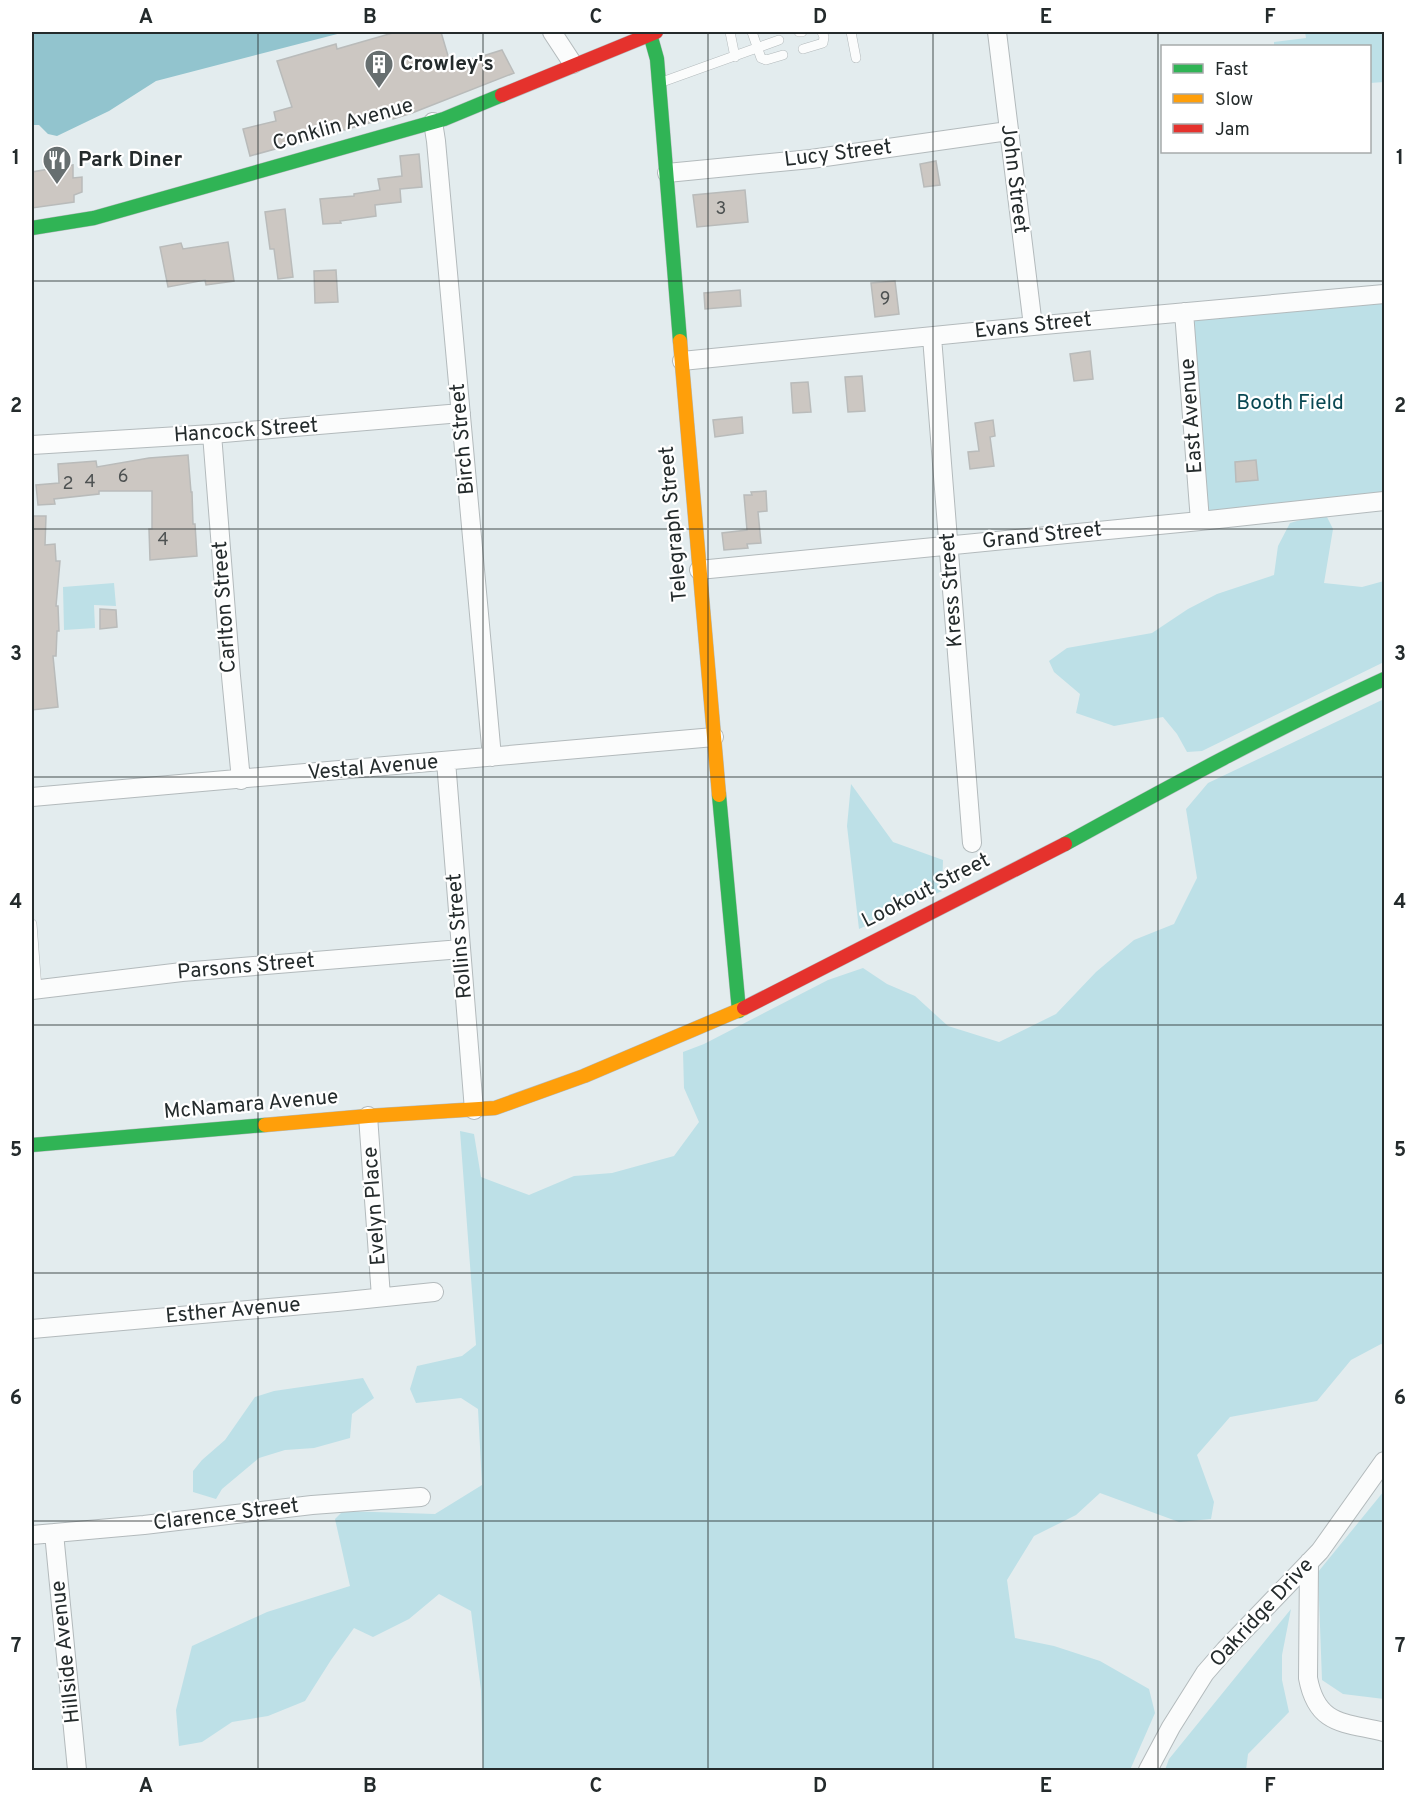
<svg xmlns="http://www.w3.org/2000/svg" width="1416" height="1802" viewBox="0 0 1416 1802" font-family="Overpass,sans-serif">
<rect width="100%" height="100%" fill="#e3ecee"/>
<path fill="#bde0e7" d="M1305,32H1384V82L1370,83V46H1274V42L1306,38Z
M1384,299V495L1205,514L1190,316Z
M1325,513L1333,529L1324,583L1362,587L1384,581V662L1202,751L1187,752L1177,734L1163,717L1114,726L1076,713L1080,694L1054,672L1049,661L1067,648L1152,633L1188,609L1217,594L1274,575L1278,546L1290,523Z
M114,583L116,606L94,605L95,628L64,630L63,587Z
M1384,699V1345L1381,1344L1351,1360L1317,1401L1230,1417L1197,1455L1214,1502L1211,1519L1179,1522L1100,1493L1076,1515L1034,1536L1007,1580L1015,1638L1054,1646L1100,1661L1149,1689L1155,1713L1130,1770H483L481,1690L471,1611L439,1594L409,1619L373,1637L354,1628L331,1660L305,1701L268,1716L232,1722L202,1742L179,1746L176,1710L192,1646L267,1612L350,1586L335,1519L343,1511L435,1514L482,1485L478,1409L461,1398L416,1403L410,1389L417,1366L462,1356L476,1345L460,1131L474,1134L481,1177L529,1195L574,1176L612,1173L674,1156L699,1122L684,1088L683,1052L704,1044L828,980L863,968L887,984L915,996L948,1026L999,1042L1056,1014L1096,972L1134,940L1174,924L1197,878L1186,809L1208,783Z
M851,784L893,842L943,860L942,891L859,929L847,826Z
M363,1378L374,1398L352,1414L350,1438L314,1448L285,1450L259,1458L222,1489L216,1499L193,1492V1471L202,1460L225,1440L255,1397L274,1391Z
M1384,1491V1699L1343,1694L1322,1680L1318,1572Z
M1291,1609L1282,1655V1680L1289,1712L1248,1754L1246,1770H1165L1169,1759Z"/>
<path fill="#92c4ce" d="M32,32H345L156,81L109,111L57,136L48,134L39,125H32Z"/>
<path fill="#ccc7c2" stroke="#b9bbba" stroke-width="1.5" d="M396,32H441L451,66L502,50L514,73L412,113L393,119L391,117L250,156L243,129L276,121L274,112L292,107L277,61L336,44L337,49Z
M419,154L422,187L400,189L401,202L375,205L376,216L340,221L341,223L323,224L320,199L354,196V194L380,190L378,179L402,176L400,156Z
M936,161L940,185L924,187L920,164Z
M73,165V178L82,177V192L74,195V202L32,208V172Z
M745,190L748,222L697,227L693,195Z
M285,209L293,277L278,279L274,249H270L265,212Z
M228,242L234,281L206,285L205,280L168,287L160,247L181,243L183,249Z
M336,270L338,302L315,303L314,271Z
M895,281L899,314L875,317L871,283Z
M740,290L741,306L705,309L704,293Z
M1090,351L1093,379L1074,381L1070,354Z
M862,376L865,411L848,412L845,377Z
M808,382L811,412L793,413L791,383Z
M742,417L743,433L715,437L713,420Z
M993,420L995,436L990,437L994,466L970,469L968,452L979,451L975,423Z
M188,455L191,492H192L193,524H195L197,556L150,560L149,529H152V491H99V494L54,499L55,504L38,505L36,485L59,483L58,464L96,461L97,467L149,458Z
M1256,460L1258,480L1236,482L1235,462Z
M766,491L767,511L758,512L761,543L747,544L748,548L724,550L722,533L747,530L744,495H752L751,492Z
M32,516H46L45,545L55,544L56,561H60L56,606H58L59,631H57L56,656H53L58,707L32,710Z
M100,609L116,610L117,627L100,629Z"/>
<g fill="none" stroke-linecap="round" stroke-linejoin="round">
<g stroke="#b3babc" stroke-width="10">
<path id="lane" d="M730,32L735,57
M752,32L761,58L766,60L783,55
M799,32H802
M851,32L856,58
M803,49L823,43L824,37L822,32
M662,82L779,40
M32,924L37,989"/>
</g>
<g stroke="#b3babc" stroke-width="20">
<path id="street" d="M552,32L573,64
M997,32L1033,326
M433,122L436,141L492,757
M667,173L811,159L1008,131
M1184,312L1200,521
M932,337L972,843
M682,361L1033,326L1384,294
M212,434L231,676L241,780
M32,445L212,434L461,413
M699,570L1200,521L1384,501
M446,761L474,1110
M32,797L714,737
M32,990L182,972L461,949
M368,1116L381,1297
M32,1329L337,1302L434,1292
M54,1533L77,1770
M32,1535L144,1525L312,1505L421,1497
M1309,1562L1308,1678C1317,1726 1344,1722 1384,1732
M1148,1770L1171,1727L1205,1673L1225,1650L1320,1551L1384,1461"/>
</g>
<g stroke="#b3babc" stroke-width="15">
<path id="fast" d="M650,34L657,59L680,341
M32,228L94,218L444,119L502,95
M719,795L739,1011
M1065,844C1170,786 1275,729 1384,679
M32,1145L265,1125"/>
</g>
<g stroke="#b3babc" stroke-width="15">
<path id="slow" d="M680,341L719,795
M265,1125L368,1116L495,1108L584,1076L744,1008"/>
</g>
<g stroke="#b3babc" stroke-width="15">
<path id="jam" d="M502,95L656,32
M744,1008L1065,844"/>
</g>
<use href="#lane" stroke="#fbfcfc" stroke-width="9"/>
<use href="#street" stroke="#fbfcfc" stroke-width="18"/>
<use href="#fast" stroke="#30b455" stroke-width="14"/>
<use href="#slow" stroke="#ff9f0a" stroke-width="14"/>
<use href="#jam" stroke="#e5322d" stroke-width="14"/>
</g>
<path fill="none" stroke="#242b2c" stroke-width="1.5" stroke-opacity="0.55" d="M258,32V1770M483,32V1770M708,32V1770M933,32V1770M1158,32V1770M32,281H1384M32,529H1384M32,777H1384M32,1025H1384M32,1273H1384M32,1521H1384"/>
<defs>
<g id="building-pin" transform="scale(1.5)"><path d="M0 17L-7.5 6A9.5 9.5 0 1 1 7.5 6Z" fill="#676f70" stroke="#fff"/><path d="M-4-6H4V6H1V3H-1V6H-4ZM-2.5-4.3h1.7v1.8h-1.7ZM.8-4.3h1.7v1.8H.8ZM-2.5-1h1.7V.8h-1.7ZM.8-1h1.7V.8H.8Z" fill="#fff"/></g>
<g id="restaurant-pin" transform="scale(1.5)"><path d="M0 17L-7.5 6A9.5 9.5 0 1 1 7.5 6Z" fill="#676f70" stroke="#fff"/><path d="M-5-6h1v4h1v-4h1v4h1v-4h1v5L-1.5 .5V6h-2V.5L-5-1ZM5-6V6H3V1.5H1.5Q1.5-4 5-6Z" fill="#fff"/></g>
</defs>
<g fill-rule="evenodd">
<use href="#building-pin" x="379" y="64"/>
<use href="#restaurant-pin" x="57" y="160"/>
</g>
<g text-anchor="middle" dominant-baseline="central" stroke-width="4.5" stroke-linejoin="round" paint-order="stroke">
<g font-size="18" fill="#4e5252">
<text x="721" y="209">3</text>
<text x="885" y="299">9</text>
<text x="123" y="477">6</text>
<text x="90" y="482">4</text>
<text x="68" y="484">2</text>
<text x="163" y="540">4</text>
</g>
<g font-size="21" font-weight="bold" fill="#242b2c" stroke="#fff" text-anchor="start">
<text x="400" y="64">Crowley's</text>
<text x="78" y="160">Park Diner</text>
</g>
<g font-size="21" fill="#242b2c" stroke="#fff">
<text transform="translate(343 125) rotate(-16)">Conklin Avenue</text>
<text transform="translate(838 154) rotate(-7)">Lucy Street</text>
<text transform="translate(1014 179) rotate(83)">John Street</text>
<text transform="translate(1033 326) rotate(-6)">Evans Street</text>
<text transform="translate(1192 416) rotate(-94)">East Avenue</text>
<text transform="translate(246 431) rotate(-4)">Hancock Street</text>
<text transform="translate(463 439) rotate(-95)">Birch Street</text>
<text transform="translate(674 524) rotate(-95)">Telegraph Street</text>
<text transform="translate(1042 536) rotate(-6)">Grand Street</text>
<text transform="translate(952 590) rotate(-94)">Kress Street</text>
<text transform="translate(225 607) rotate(-94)">Carlton Street</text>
<text transform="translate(373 768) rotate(-5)">Vestal Avenue</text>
<text transform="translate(926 891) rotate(-27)">Lookout Street</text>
<text transform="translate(460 936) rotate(-95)">Rollins Street</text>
<text transform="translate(246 967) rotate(-5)">Parsons Street</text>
<text transform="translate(251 1105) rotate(-5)">McNamara Avenue</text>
<text transform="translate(375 1206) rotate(-94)">Evelyn Place</text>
<text transform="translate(233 1311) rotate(-5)">Esther Avenue</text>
<text transform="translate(226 1515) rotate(-7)">Clarence Street</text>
<text transform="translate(1262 1613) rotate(-47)">Oakridge Drive</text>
<text transform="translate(66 1652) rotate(-96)">Hillside Avenue</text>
</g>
<g font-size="21" fill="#094853" stroke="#fff">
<text x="1290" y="403">Booth Field</text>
</g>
</g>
<rect width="1416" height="1802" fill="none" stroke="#ffffff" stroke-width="66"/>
<rect x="1161" y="45" width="210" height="108" fill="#ffffff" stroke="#a7aaab" stroke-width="1.5"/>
<rect x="1173" y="64" width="30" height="9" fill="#30b455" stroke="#a7aaab" stroke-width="1.5"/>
<text x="1215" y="75" font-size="18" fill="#242b2c">Fast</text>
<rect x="1173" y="94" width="30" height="9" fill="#ff9f0a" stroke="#a7aaab" stroke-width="1.5"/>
<text x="1215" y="105" font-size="18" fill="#242b2c">Slow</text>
<rect x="1173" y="124" width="30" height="9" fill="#e5322d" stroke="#a7aaab" stroke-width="1.5"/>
<text x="1215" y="135" font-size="18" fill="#242b2c">Jam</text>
<rect x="33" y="33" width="1350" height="1736" fill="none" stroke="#242b2c" stroke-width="2"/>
<g font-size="20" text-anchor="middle" font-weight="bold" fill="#242b2c">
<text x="146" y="23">A</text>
<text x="370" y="23">B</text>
<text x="596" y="23">C</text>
<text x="820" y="23">D</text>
<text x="1046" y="23">E</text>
<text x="1270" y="23">F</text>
<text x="16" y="164">1</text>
<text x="1400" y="164">1</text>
<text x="16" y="412">2</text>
<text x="1400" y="412">2</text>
<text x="16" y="660">3</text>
<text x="1400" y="660">3</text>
<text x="16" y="908">4</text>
<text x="1400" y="908">4</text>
<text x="16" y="1156">5</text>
<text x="1400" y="1156">5</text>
<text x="16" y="1404">6</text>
<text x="1400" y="1404">6</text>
<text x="16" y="1652">7</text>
<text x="1400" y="1652">7</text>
<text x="146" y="1792">A</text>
<text x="370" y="1792">B</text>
<text x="596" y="1792">C</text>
<text x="820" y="1792">D</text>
<text x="1046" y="1792">E</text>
<text x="1270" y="1792">F</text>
</g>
</svg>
